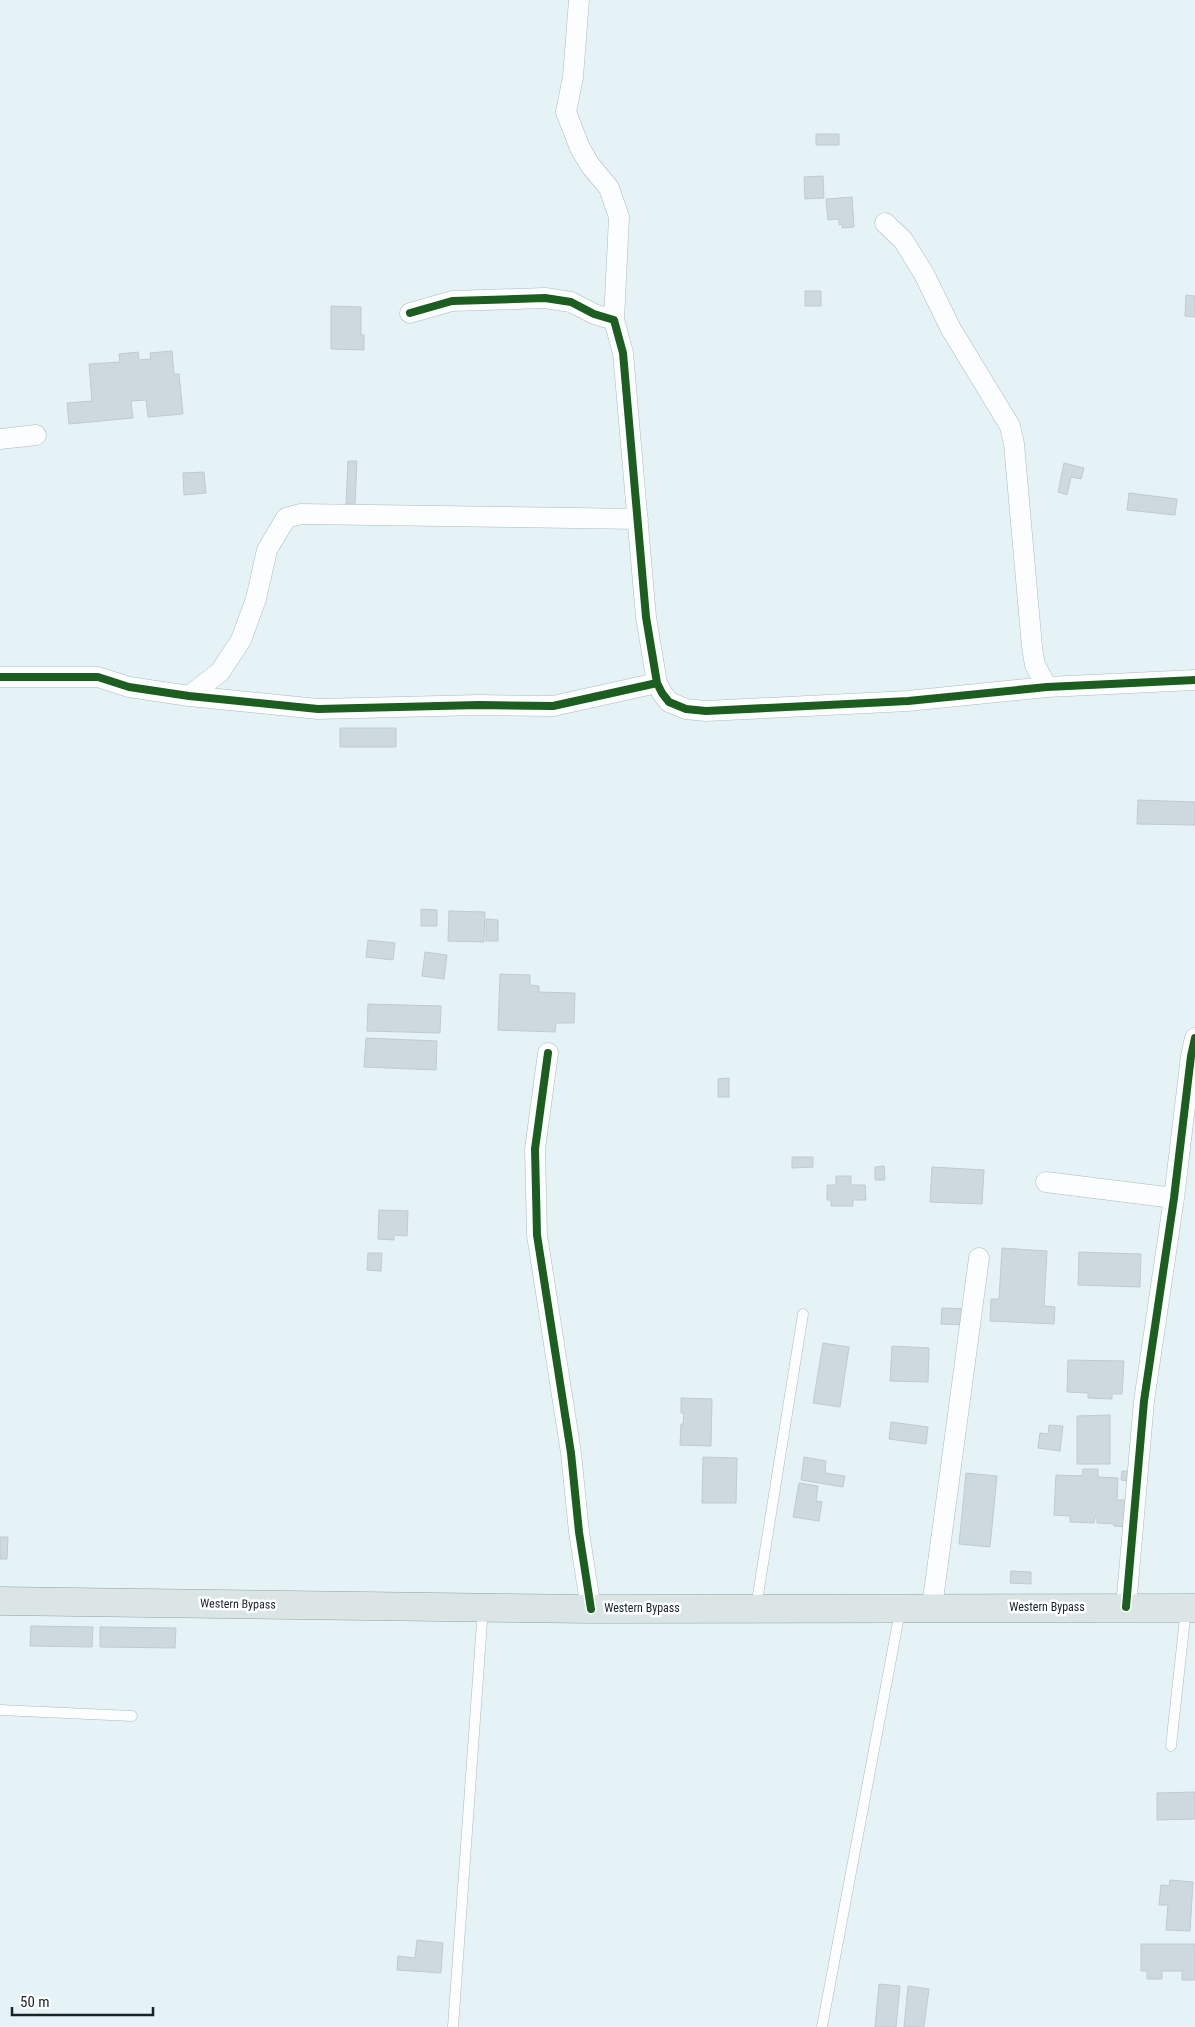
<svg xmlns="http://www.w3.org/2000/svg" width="1195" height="2027" viewBox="0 0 1195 2027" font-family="'Roboto Condensed',sans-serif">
<rect width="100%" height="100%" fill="#e5f3f7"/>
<path fill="#ced9de" stroke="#c0cacf" d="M816,134H839V145H816Z
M823,176L824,198L805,199L804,177Z
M852,197L854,227L842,228V224L839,225V219L828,220L826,199Z
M805,291H821V306H805Z
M1186,295L1195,296V317L1185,316Z
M331,306L361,307V335H364V350L331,349Z
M172,351L174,374H179L183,414L148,417L146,400L131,401L133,418L69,424L67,403L92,401L89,364L120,362L119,354L138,352L139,360L151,359L150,353Z
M348,461H357L355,504H346Z
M1064,463L1084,468L1081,479L1071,477L1067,495L1058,492Z
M204,472L206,493L184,495L183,473Z
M1129,493L1177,499L1175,515L1127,510Z
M340,728H396V747H340Z
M1138,800L1195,802V825L1137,824Z
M421,909L437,910V926H421Z
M449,911L485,912L484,942L448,941Z
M486,919L498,920V941H486Z
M368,940L395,943L393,960L366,957Z
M425,952L447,955L444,979L422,976Z
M500,974L530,975V985L539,986V992L575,993L574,1023H556L555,1032L498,1030Z
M368,1004L441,1006L440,1033L367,1031Z
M366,1038L437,1041L436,1070L364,1067Z
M729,1078V1097H718V1079Z
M792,1157H813V1167L792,1168Z
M884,1166L885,1180H875V1167Z
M932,1167L984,1170L982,1204L930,1202Z
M836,1176H851V1185H865L866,1200H853V1206H831V1200H827V1185H836Z
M379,1210L408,1211L407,1236L394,1235V1240L378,1239Z
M1002,1248L1047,1251L1044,1306L1055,1307L1054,1324L990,1321L991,1299H999Z
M1079,1252L1141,1254L1140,1287L1078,1285Z
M368,1253H382L381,1271L367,1270Z
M942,1308L968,1309L967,1325L941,1324Z
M823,1343L849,1347L840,1407L813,1403Z
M892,1346L929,1348L928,1382L890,1381Z
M1068,1360L1124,1361L1122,1394H1112V1399L1088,1398V1393L1067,1392Z
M681,1398L712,1399L711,1446L680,1445L681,1424H683L684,1413H681Z
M1110,1415V1464H1077V1416Z
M891,1422L928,1427L926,1444L889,1439Z
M1049,1425L1063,1426L1060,1451L1038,1448L1040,1433L1048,1434Z
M703,1457L737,1458L736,1503H702Z
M804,1457L826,1461L825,1473L845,1476L843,1487L801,1480Z
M1083,1469H1098V1477L1118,1478L1117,1500H1128L1126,1527L1114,1526V1524L1097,1523V1517H1095L1094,1523L1070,1522V1516L1054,1515L1056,1475L1082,1476Z
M1122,1471H1130V1481L1121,1480Z
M966,1473L997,1476L990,1547L959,1544Z
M799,1483L818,1486L816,1501L822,1502L819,1521L793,1517Z
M0,1537H8L7,1559H0Z
M1011,1571L1031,1572V1584L1010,1583Z
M31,1626L93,1627L92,1647L30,1646Z
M100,1627L176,1628L175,1648L100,1647Z
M1195,1792V1819L1157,1820V1793Z
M1170,1880L1193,1882L1190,1931L1166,1930L1168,1905H1159L1161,1885L1169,1886Z
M417,1940L443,1943L441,1973L397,1970L398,1956L415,1958Z
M1141,1944H1195V1980H1182V1971H1162V1979H1147V1971H1141Z
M879,1984L900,1986L896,2027H875Z
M908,1986L929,1989L924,2027H904Z"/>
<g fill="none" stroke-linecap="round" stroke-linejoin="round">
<g stroke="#adbabd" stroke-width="11">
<path id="service" d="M756,1607L803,1314
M0,1710L132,1716
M1171,1746L1186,1609
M453,2027L483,1608
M822,2027L900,1611"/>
</g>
<g stroke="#adbabd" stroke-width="21">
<path id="minor" d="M579,0L573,77L566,112L580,148L590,165L609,188L619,217L614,320
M885,223L903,240L924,274L951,329L1010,426L1014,444L1032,647L1035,665L1047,687
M410,313L452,301L545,298L571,302L594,314L614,320L623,353L646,617L657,683L662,693L669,702L686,709L706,711L908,701L1047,687L1195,680
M0,439L36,435
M0,677H98L129,687L189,696L318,709L479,705L553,706L657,683
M189,696L220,672L241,640L256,599L267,550L286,518L301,514L638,519
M548,1053L535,1149L537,1235L571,1453L579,1532L591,1609
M1046,1182L1174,1198
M932,1607L979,1258
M1126,1607L1144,1401L1174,1198L1191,1056L1195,1038"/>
</g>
<g stroke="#8fa3a4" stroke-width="29">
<path id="primary" d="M0,1601L591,1609L1195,1608"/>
</g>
<use href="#service" stroke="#fbfdfe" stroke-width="10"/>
<use href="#minor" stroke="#fbfdfe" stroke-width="20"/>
<use href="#primary" stroke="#dbe5e5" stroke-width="28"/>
<g stroke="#fff" stroke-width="11">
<path id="cycleway" d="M410,313L452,301L545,298L571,302L594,314L614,320L623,353L646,617L657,683L662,693L669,702L686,709L706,711L908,701L1047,687L1195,680
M0,677H98L129,687L189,696L318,709L479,705L553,706L657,683
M548,1053L535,1149L537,1235L571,1453L579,1532L591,1609
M1126,1607L1144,1401L1174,1198L1191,1056L1195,1038"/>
</g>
<use href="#cycleway" stroke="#1b5e20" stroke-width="8"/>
</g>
<g text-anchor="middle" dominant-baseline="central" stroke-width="5" stroke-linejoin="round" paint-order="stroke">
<g font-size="12" fill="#172326" stroke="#fff">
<text transform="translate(238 1604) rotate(1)">Western Bypass</text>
<text x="1047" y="1607">Western Bypass</text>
<text x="642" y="1608">Western Bypass</text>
</g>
</g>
<path d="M12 2007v8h141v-8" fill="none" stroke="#172326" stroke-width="2.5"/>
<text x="20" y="2007" font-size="15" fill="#172326" stroke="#ffffff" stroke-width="4" paint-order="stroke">50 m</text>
</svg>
